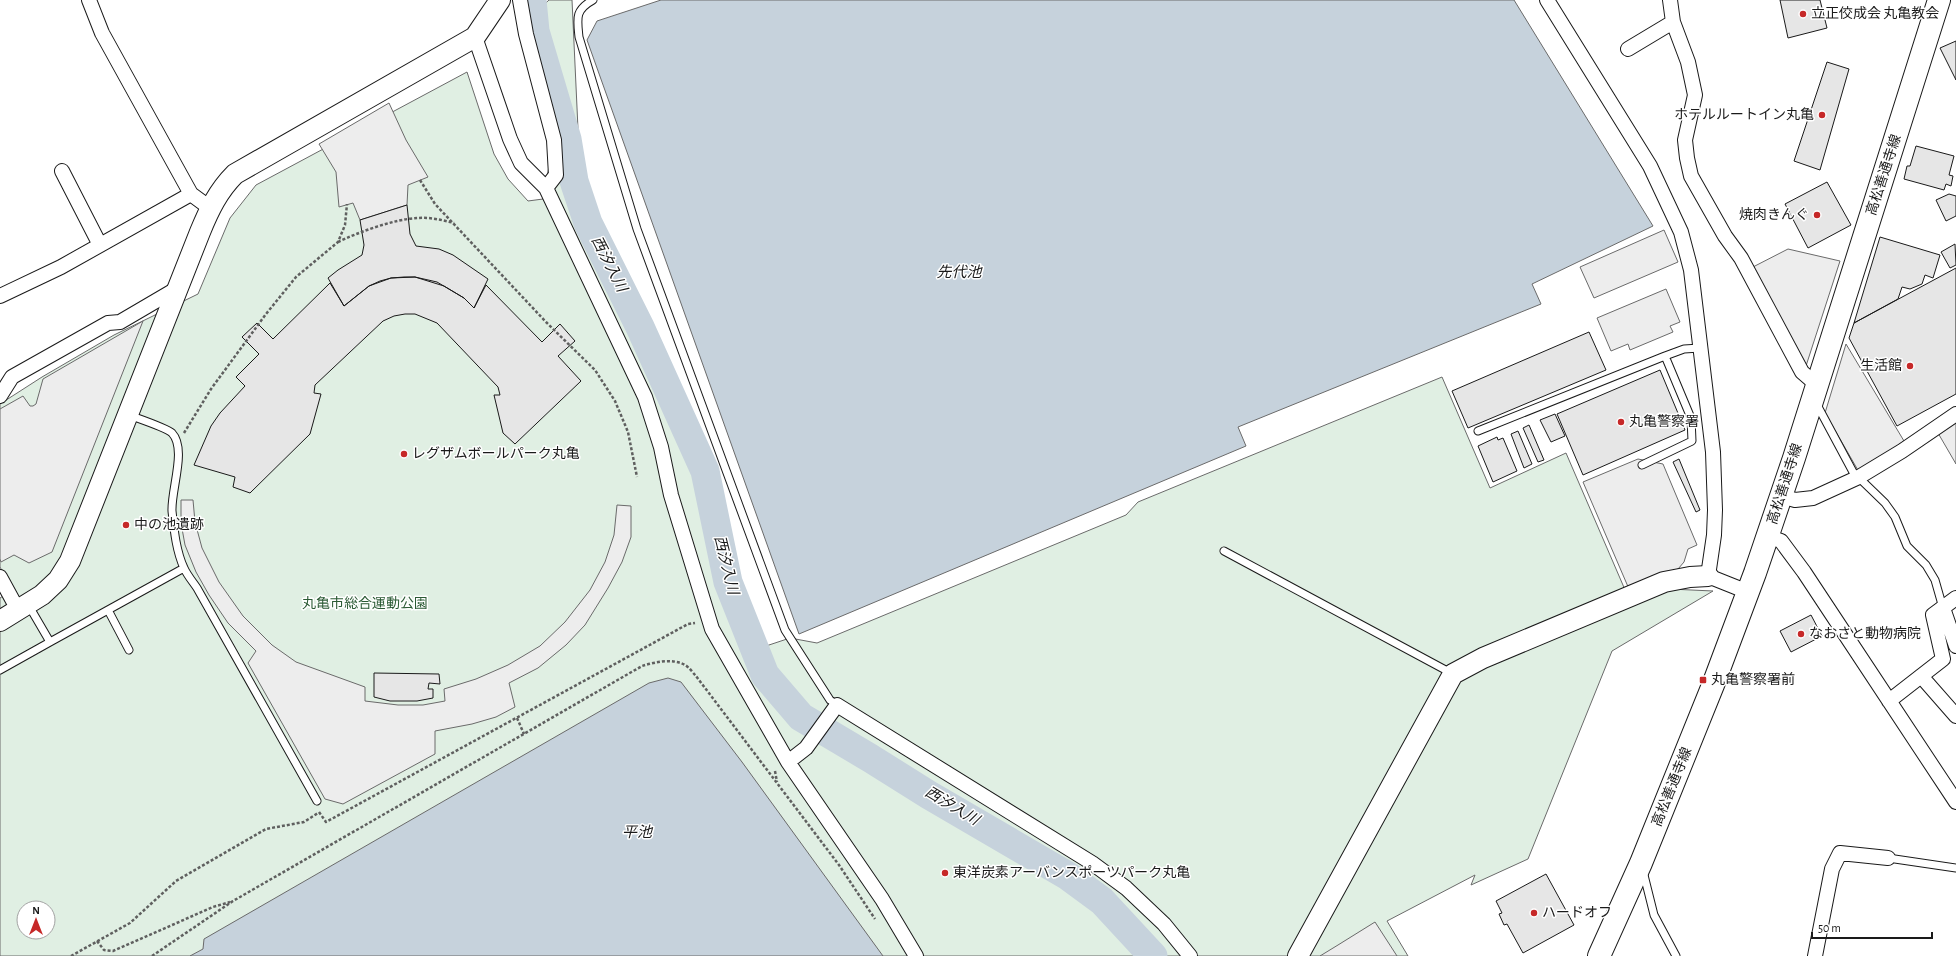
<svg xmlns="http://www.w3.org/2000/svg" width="1956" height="956" viewBox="0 0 1956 956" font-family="'Alegreya Sans','Noto Sans JP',sans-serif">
<rect width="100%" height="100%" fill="#fff"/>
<path fill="#e0efe3" stroke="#6a6a6a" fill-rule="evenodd" d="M549,0H572L582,215L697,476L706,514L760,648L790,638L817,643L1126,515L1138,502L1442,377L1490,488L1566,453L1632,606L1670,589L1713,591L1612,651L1528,859L1471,885L1475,875L1387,921L1408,956H0V598L12,590L0,567V404L42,377L114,335L198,294L230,218L256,185L467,72L494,154L508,179L528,201L543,199L552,150L519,28ZM24,908H48V932H24Z"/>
<path fill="#ededed" stroke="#6a6a6a" d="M389,103L406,140L428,177L408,185L407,205L360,220L353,203L339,207L336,172L319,144Z
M1664,230L1678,262L1594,298L1580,267Z
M1788,249L1840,261L1805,369L1751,268Z
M1666,289L1680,322L1670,326L1673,332L1630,350L1628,344L1611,351L1597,318Z
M143,321L52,552L29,563L14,555L1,562L0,559V409L23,396L30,406H33L36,404L43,379Z
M1846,344L1904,441L1859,472L1825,413Z
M1956,422V464L1938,433Z
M1638,459L1663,464L1697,545L1688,549L1684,562L1678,569L1629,589L1583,482Z
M181,500H193L195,522L202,548L219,582L243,616L272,645L296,662L365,687V701L398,705H423L445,701L444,689L476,679L508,665L540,646L565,622L590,590L605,562L614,535L617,505L631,506V537L622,562L608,588L585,625L566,645L538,668L509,683L515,707L496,717L472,724L435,731V754L343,804L325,799L248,663L256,651L228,623L209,595L196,572L185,545L181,523Z
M1375,922L1397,956H1320L1338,945Z"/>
<path fill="#c6d2dc" stroke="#6a6a6a" d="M661,0H1514L1653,226L1532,284L1541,304L1238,427L1246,446L799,634L587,40L597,21Z
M668,678L681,682L742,762L883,956H190L203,949L204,939L649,683Z"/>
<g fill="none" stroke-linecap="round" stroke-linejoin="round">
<path stroke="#c6d2dc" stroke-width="29" d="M532,0L535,31L567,139L574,181L588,223L640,327L705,471L728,582L765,675L801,717L870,758L929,795L1068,876L1102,901L1153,956"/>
</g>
<path fill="#e6e6e6" stroke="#1a1a1a" d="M1780,0H1820L1827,28L1788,38Z
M1956,41V80L1940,48Z
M1827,62L1849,69L1820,170L1794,161Z
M1916,146L1954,156L1949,175L1953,176L1951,186L1946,184L1944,190L1904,179L1907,166H1910Z
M1827,182L1851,225L1808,248L1785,204Z
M1949,194L1956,196V216L1946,221L1936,200Z
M407,205L410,234L416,246L439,249L453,255L488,279L474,308L464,298L444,286L415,277L391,278L380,281L369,286L344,306L328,278L338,270L362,255L364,245L360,220Z
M1880,237L1940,255L1933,278L1925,275L1922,284L1910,289L1902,287L1898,299L1854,323Z
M1955,244L1956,265L1950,268L1941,252Z
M1956,268V394L1897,426L1849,338L1854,323Z
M404,277H415L437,282L464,298L474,308L486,285L542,342L560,324L575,341L558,356L581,381L515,444L503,433L494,395H500L498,387L437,323L415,314H405L394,316L383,321L315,385L314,393L321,394L310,434L250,493L233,487L235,477L194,465L211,426L220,413L245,386L236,377L259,354L242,337L257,323L273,339L330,283L344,306L369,286L391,278Z
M1589,332L1606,370L1468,428L1452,391Z
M1660,370L1685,430L1583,475L1557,414Z
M1555,414L1565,436L1551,442L1540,420Z
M1529,425L1544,460L1538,462L1523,428Z
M1518,431L1532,464L1524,468L1511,434Z
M1497,437L1498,440L1503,438L1517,471L1493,482L1478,446Z
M1679,459L1700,510L1696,512L1673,462Z
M1811,615L1822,636L1791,652L1780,631Z
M374,673L439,674L440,684L429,683L428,689H433V698L417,701H390L374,697Z
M1546,874L1574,925L1523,953L1507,924L1504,925L1499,914L1502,913L1496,901Z"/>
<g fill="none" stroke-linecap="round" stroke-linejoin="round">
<g stroke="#1a1a1a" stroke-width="9">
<path id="lane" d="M593,0C575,10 577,18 579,37L637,229L785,630L830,700L837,705
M1816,403L1853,472L1885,503L1895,517L1907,546L1926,565L1935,580L1943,608
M129,415C137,418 167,428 172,433C187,449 171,489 172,511C174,529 176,551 184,568C187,575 193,582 197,588L317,801
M1478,431L1665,356L1684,349L1700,348
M1642,465L1692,441L1691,418L1665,356
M1224,551L1453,674
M29,606L50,642L184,568
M108,610L129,650
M0,670L50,642
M1888,858L1956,868
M1643,871L1654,915L1676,956"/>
</g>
<g stroke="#1a1a1a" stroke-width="16">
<path id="street" d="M89,0L102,33L191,194
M520,0L526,34L554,140L556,175L546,188
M1547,0L1650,166L1681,232L1691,270L1713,452L1715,510L1714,535L1708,576L1748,592
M1670,0L1673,22L1688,62L1695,95L1685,140L1687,158L1691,176L1725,236L1741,258L1802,372L1817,385
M475,37L510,139L521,163L546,188L645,397L661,447L671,495L712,629L788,762L882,899L916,956
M1628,49L1673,22
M62,171L100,245
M0,296L61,267L191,194L210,208
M0,396L12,377L108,323L120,322L178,288
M1781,496L1795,500L1813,498L1859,477L1902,451L1956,414
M1767,536L1781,541L1804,572L1956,802
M0,577L18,610
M1943,608L1956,646
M1921,676L1956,716
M1889,701L1943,659L1933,615L1956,598
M788,762L806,748L837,705L1092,863L1126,888L1164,924L1190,956
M1815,956L1832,869L1840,853L1888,858"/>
</g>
<g stroke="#1a1a1a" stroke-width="22">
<path id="secondary" d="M0,621L42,595L58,580L70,561L200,232C209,210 218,191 235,174L475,37L500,0
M1298,956L1453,674L1483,658L1664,582L1690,577L1708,576"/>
</g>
<g stroke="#1a1a1a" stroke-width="24">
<path id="primary" d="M1599,956L1641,863L1713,685L1755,573L1794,458L1939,0"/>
</g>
<path stroke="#5f5f5f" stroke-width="2.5" stroke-dasharray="3 2" stroke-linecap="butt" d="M420,180L435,204L546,322L595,370L615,401L628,432L637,477
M338,242C359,232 394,219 418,218C430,217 442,220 454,223
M184,433L211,389L266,314L296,277L338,242L345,225L347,204
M517,718L524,734
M775,771L777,782
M319,812L326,822L688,624L695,623
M97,941L104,950L113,951L213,907L230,902
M71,956L130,923L176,881L266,829L304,822L318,813
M152,956L233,901L642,666C655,662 673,658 685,665C689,667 693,673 696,676L839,865L875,919"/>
<use href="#lane" stroke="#fff" stroke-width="7"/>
<use href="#street" stroke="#fff" stroke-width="14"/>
<use href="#secondary" stroke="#fff" stroke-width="20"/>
<use href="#primary" stroke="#fff" stroke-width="22"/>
</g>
<g fill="#c62828" stroke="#fff" stroke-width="1.5">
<circle cx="1803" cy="14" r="4"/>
<circle cx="1822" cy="115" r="4"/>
<circle cx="1817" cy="215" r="4"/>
<circle cx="1910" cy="366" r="4"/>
<circle cx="1621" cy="422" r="4"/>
<circle cx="404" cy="454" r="4"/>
<circle cx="126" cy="525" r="4"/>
<circle cx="1801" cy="634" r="4"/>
<rect x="1699" y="676" width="8" height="8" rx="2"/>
<circle cx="945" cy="873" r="4"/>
<circle cx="1534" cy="913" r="4"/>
</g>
<g text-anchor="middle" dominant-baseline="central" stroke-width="3" stroke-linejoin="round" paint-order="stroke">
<g font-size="14" fill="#1a1a1a" stroke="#fff" text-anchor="start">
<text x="1811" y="14">立正佼成会 丸亀教会</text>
<text x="1814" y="115" text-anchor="end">ホテルルートイン丸亀</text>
<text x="1809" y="215" text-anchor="end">焼肉きんぐ</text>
<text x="1902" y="366" text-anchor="end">生活館</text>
<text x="1629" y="422">丸亀警察署</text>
<text x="412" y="454">レグザムボールパーク丸亀</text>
<text x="134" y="525">中の池遺跡</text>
<text x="1809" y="634">なおさと動物病院</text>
<text x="1711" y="680">丸亀警察署前</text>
<text x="953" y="873">東洋炭素アーバンスポーツパーク丸亀</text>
<text x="1542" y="913">ハードオフ</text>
</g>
<g font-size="14" fill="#1a1a1a" stroke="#fff">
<text transform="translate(1884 175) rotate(-72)">高松善通寺線</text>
<text transform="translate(1785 484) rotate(-72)">高松善通寺線</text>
<text transform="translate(1672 787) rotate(-68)">高松善通寺線</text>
</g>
<g font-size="14" fill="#2b5a34" stroke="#fff">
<text x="365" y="604">丸亀市総合運動公園</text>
</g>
<g font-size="15" font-style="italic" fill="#1a1a1a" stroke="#fff">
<text transform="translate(609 264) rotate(63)">西汐入川</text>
<text x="959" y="272">先代池</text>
<text transform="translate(726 565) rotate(76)">西汐入川</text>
<text transform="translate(952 806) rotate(31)">西汐入川</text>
<text x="637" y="832">平池</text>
</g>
</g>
<g transform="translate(36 920)"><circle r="19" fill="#ffffff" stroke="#a3a3a3"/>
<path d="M0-3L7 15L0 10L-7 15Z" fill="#c62828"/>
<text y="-6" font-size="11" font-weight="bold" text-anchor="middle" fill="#1a1a1a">N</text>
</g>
<path d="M1812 932v6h120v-6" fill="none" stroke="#1a1a1a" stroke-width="2"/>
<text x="1818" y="932" font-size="12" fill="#1a1a1a" stroke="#ffffff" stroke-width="3" paint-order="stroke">50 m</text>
</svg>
